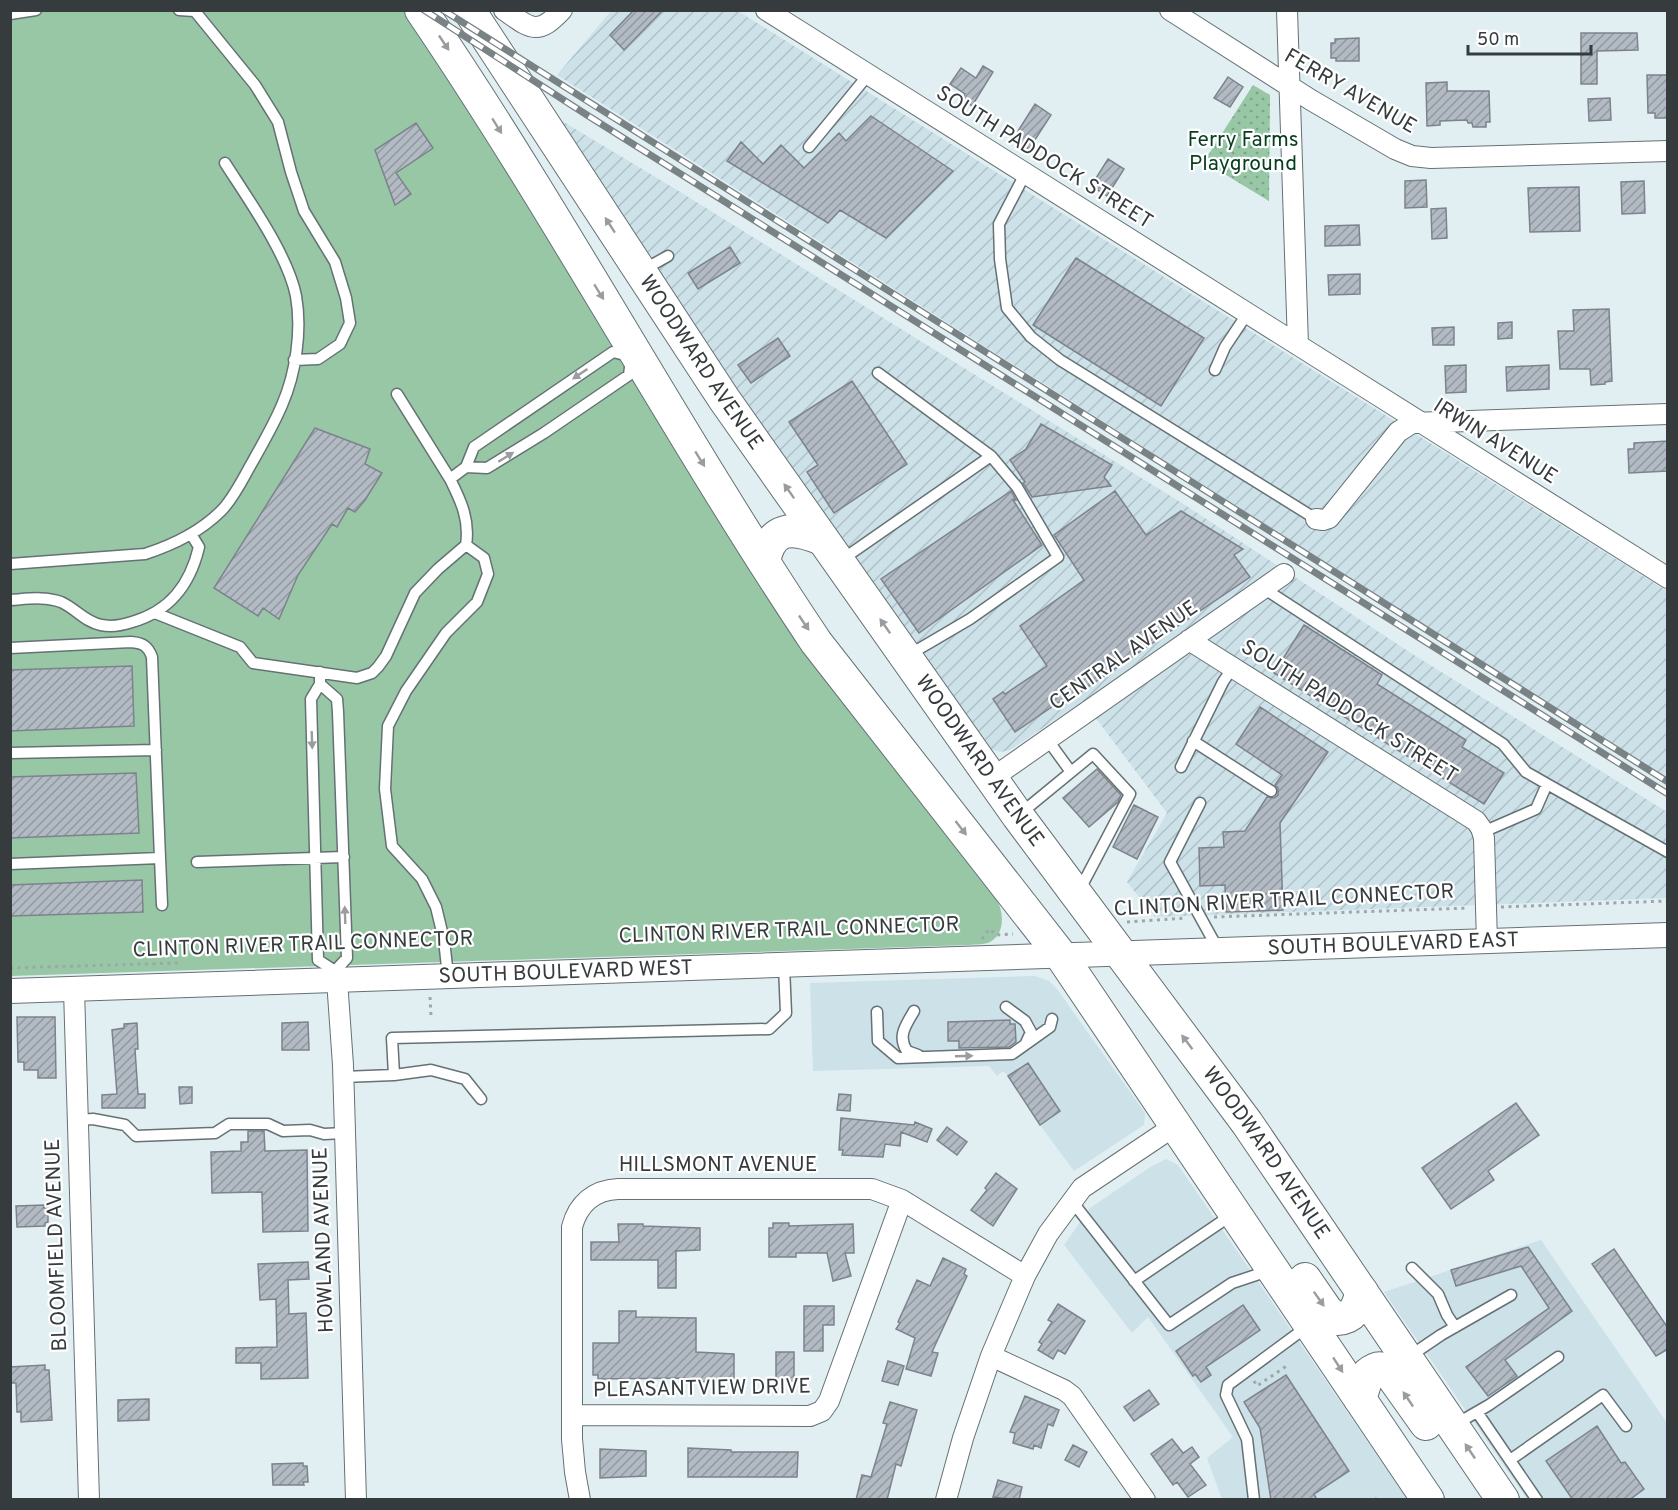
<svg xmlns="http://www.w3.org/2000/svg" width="1678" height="1510" viewBox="0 0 1678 1510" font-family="Overpass,sans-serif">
<defs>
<pattern id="industrial-furrows" width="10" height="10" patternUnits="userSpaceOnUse" patternTransform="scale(1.5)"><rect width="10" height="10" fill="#cce1e8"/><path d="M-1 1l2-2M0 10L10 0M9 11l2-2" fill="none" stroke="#b0c2c8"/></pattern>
<pattern id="park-dots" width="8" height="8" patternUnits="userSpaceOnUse" patternTransform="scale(1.5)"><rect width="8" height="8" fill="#97c7a5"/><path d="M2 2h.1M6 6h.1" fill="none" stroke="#7ca388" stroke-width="1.8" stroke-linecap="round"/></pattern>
<pattern id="building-hatch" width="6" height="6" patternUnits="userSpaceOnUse" patternTransform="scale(1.5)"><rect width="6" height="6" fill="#b2bac3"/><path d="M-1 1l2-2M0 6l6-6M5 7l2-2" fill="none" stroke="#9298a0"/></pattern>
</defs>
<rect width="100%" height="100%" fill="#e1eff3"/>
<path fill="#cce1e8" d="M1035,976L1049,981L1057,989L1145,1113L1144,1125L1074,1171L1040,1125L1008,1076L1003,1071L997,1076L989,1066L813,1071L810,983Z
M1166,1159L1178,1165L1407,1499H1222L1207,1458L1233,1437L1148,1317L1132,1333L1064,1245L1090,1208L1152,1166Z
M1541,1240L1667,1423V1499H1527L1384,1292Z"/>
<path fill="url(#industrial-furrows)" d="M611,11H738L1667,591V779L557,75Z
M557,118L677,190L1185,505L1414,655L1667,812V898L1155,917L1127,882L1167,813L1083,701L1010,750L1001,752L990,749L837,536L732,383Z"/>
<path fill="#97c7a5" d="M10,11H405L920,790L997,900C1004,913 1005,934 990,942C984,945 976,944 969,945L11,976Z"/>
<path fill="url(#park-dots)" d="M1253,85L1270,95L1269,201L1208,164L1205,160Z"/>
<path fill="url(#building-hatch)" stroke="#7c838c" stroke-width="1.5" d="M634,10H663L624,50L610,35Z
M1581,33H1637L1638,50L1597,51V84H1581Z
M1359,38V61H1336V58H1331V43H1335V39Z
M983,66L993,72L972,106L961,99L965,94L950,84L961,68L976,78Z
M1647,75H1668V118H1655V113H1648Z
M1228,77L1243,87L1230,107L1214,98Z
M1447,82V91H1489L1490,122H1486V127H1473L1472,123H1468L1467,120L1440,121V125L1427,126L1426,83Z
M1610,98L1611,120L1589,121L1588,99Z
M1035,104L1051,115L1029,149L1013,139Z
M871,116L953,171L886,238L840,210L828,223L727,161L741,142L763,164L781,145L804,168L839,133L846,141Z
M416,123L433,148L396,173L411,194L395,205L375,150Z
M1108,159L1124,169L1107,196L1091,186Z
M1426,180L1427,207L1405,208V181Z
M1644,181L1645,213L1622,214L1621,182Z
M1579,187L1580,231L1530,232L1528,188Z
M1446,208L1447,238L1432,239L1431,209Z
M1359,225L1360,245L1325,246V226Z
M730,247L740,263L698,289L688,273Z
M1076,258L1204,338L1161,406L1033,325Z
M1360,274V294L1329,295L1328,275Z
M1609,309L1612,381L1605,382V384L1591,385L1590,369H1560L1558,331H1574L1573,310Z
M1512,322V338L1498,339V323Z
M1454,327V345H1433L1432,328Z
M778,338L790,356L751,383L738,365Z
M1466,365V392L1446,393L1445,366Z
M1549,365V389L1507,391L1506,367Z
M852,381L907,464L834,513L807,472L818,465L789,422Z
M1041,424L1112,465L1104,477L1111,486L1032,497L1023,483L1025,482L1010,460L1026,449Z
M315,428L370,449L365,464L382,473L365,500L355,512L348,508L337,527L332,524L298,575L279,619L263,608L258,616L214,588Z
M1668,441V471L1629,473L1628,449H1634V443Z
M1011,491L1016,500H1013L1042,545L919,633L881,579Z
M1115,491L1146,535L1181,511L1243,549L1234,555L1250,577L1070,699L1068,696L1015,732L993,699L1003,692L1005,694L1047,666L1020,626L1084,580L1054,535Z
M1304,625L1382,675L1377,684L1466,740L1462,747L1504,773L1484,804L1274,673Z
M132,666L134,726L10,731V670Z
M1260,707L1328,752L1280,823L1283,910L1226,912L1225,885L1200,886L1199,848L1224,847L1223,832L1245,831L1267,797L1274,798L1278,795V788L1275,785L1282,775L1236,744Z
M1097,769L1121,795L1118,802L1089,827L1063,798Z
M136,773L139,833L10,838V777Z
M1134,805L1158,817L1137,859L1113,847Z
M142,880L143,912L10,916V885Z
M17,1017H55L56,1078H38V1070H24V1062H18Z
M1010,1020V1024H1015L1016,1042L1009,1047L959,1048V1041H948V1022Z
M308,1022L309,1050H282V1023Z
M137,1023L138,1049H135L138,1094H145V1108H102V1095L117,1094L112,1030L124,1028V1024Z
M1028,1063L1060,1111L1040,1125L1008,1076Z
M179,1087H192V1103L180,1104Z
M839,1094L851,1095L850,1111L837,1110Z
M1516,1103L1539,1135L1488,1171L1494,1180L1451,1209L1422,1168Z
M841,1118L914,1125L915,1122L932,1129L927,1142L901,1132L900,1146L885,1144L883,1157L842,1155L843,1150H839Z
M947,1127L967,1142L957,1155L937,1140Z
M248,1131H264L265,1151L307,1150L308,1231L263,1232L262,1192L212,1193L211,1152L241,1151V1142H248Z
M996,1173L1017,1189L993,1226L971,1210L987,1190L985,1188Z
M44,1205V1208H48V1222L45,1223V1226L17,1227L16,1206Z
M773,1223H789V1226L853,1224L854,1253H845L851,1276L833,1281L827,1253H796V1257H769V1228H773Z
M618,1224H643V1226L700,1228V1250L676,1251V1288H658V1260H591V1242H619Z
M1528,1247L1572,1311L1505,1360L1517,1376L1488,1396L1466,1367L1549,1308L1521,1266L1456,1286L1451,1270Z
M1614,1249L1668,1328V1349L1656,1356L1592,1264Z
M943,1258L966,1269L964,1274L967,1276L932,1352L938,1353L931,1376L906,1369L915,1338L896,1329L900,1323L898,1322L917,1280L930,1286Z
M308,1262L309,1279L288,1280L289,1314L306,1313L308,1378L261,1379V1363H236V1348L277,1347L276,1299L260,1300L258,1264Z
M1058,1304L1085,1321L1065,1354L1058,1350L1053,1359L1038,1350L1042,1344L1039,1342L1052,1322L1048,1320Z
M1243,1305L1260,1330L1206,1367L1211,1375L1201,1382L1195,1374L1193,1376L1176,1351Z
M804,1306H834V1325H823V1351H804Z
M619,1311H636V1317L696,1318V1352L734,1354V1381L689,1382V1378L598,1379V1375H593V1343H619Z
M776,1352H794V1381H776Z
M888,1361L904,1366L898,1385L882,1381Z
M45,1365V1370H49L52,1420L21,1422V1412H17L16,1383H10V1367Z
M1286,1375L1349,1471L1314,1494L1317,1500H1271L1260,1428L1244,1402Z
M1149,1390L1159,1404L1134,1421L1124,1407Z
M1025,1396L1059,1410L1053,1426L1048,1424L1041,1448L1034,1445L1033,1449L1013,1443L1015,1433L1010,1432Z
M149,1399V1420L118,1421V1400Z
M890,1402L917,1410L901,1466L896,1464L887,1500H856L862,1475L871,1477L887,1424L883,1423Z
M1597,1426L1621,1463L1625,1462L1644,1489L1629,1500H1573L1546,1461Z
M1172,1439L1183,1453L1192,1447L1199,1457L1190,1464L1206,1485L1188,1497L1177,1482L1173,1485L1151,1454Z
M1073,1445L1087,1452L1079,1467L1065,1460Z
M688,1448L731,1450V1452H798L797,1477H688Z
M600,1449L646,1451V1476L600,1478Z
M303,1463V1466H307L308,1482H303L304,1485H273L272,1464Z
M998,1480L1022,1487L1019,1500L993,1497Z"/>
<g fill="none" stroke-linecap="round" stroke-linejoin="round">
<g stroke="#657174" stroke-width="13">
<path id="service" d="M179,10L194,11
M194,10L255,85L278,122L291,172L304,211L335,262L346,298L350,323L340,344L318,359L294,360
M10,14L36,10
M809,147L868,75
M1025,174L999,224L1000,259L1007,308L1031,337L1060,360L1316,519
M643,270L668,256
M629,356L613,352L474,447L466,467L487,468L544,433L629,375L631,360
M1215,370L1225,347L1247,314
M397,394L450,479L466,467
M840,561L991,456L878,373
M10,564L145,554C173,545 200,532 221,511C234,498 243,478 253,461C263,443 274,424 282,405C296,373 302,330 296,296C288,255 248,199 225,163
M1263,588L1503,744L1526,772L1547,784L1536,809L1483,832
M10,600C26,599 46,596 61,602C75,608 85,622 101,625C111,627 123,625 132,622C170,611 190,585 199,547L191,534
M155,613L240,647L253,663L357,678L372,673L378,667L386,656L415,593L438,569L466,545C470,520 461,501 450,479
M10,648L131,642C143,643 148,646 152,657L160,858L10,864
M907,656L970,619L1058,557L1017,487L991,456
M320,672V684L311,699L318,960L335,971L347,958L338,712L337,699L320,684
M1047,739L1071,772
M1193,741L1271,791
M10,753L156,750
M1181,767L1223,682L1233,667
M1547,784L1668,852
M1200,803L1170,862L1219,951
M1020,814L1093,754L1130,794L1078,893
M160,858L162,905
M197,862L344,857
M448,976L444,940L436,907L422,879L392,846L385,789L388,726L406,691L446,633L477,602L488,574L484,558L466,545
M1006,1007L1025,1021L1031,1032L1026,1043
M914,1011C906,1025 897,1036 907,1051L918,1055
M877,1012L878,1041L898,1058L1012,1054L1050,1027L1052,1019
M394,1075L431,1070L465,1079L481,1099
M343,1077L394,1075L392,1038L769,1029L786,1013L784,966
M78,1120L93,1119L125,1125L136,1136L215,1133L229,1124H268L283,1131L310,1130L324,1134L345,1133
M1071,1200L1169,1325L1232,1283L1271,1270
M1412,1268L1438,1294L1447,1315L1455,1327
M1134,1281L1233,1214
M1410,1356L1441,1335L1511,1295
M1477,1412L1537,1500
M1456,1424L1489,1405L1558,1357
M1510,1460L1603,1395L1626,1426
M1254,1500L1247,1439L1226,1395L1228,1385L1308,1326"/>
</g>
<g stroke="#657174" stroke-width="22">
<path id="minor" d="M504,10C530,28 537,37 562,10
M766,10L1668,578
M1170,10L1311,100L1395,149L1412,156L1431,158L1668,151
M1287,10L1298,345
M1316,519L1323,520L1329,518L1398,432L1412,423L1668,414
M1189,640L1476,821L1481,828L1484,838L1487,942
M991,779L1284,574
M337,980L343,1065L356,1500
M74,989L89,1500
M991,1356L1064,1390L1072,1396L1145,1500
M572,1415L810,1416L822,1411L829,1401L902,1200
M580,1500L575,1472L572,1439V1227C578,1204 594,1190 618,1189H872L902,1200L1025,1276
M946,1500L963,1438L991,1356L1025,1276L1048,1234L1082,1188L1176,1125"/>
</g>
<g stroke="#657174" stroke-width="26">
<g id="tertiary">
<path id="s1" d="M10,991L1668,935"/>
</g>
</g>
<g stroke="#657174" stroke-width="34">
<g id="primary">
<path d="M421,10C561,216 678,436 816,642L1062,957L1428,1500"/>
<path id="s2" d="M469,10L724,399L1018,816L1247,1123L1503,1500"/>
<path d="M764,562C771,525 793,527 822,539"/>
<path d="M1305,1279L1327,1311L1337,1319C1355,1318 1357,1307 1362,1292"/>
<path d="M1360,1399L1368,1374C1375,1368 1381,1366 1389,1372L1426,1424"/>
</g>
</g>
<path stroke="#9da7aa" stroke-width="3" stroke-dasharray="3 4.5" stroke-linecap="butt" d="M1501,907L1668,901
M1214,917L1468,908
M1127,922L1186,918
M982,939L989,929L997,935L1013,934
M10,968L178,963
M430,997L431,1016
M1254,1381L1257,1386L1288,1365
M1375,1500L1377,1498"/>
<use href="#service" stroke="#fff" stroke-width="10"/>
<use href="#minor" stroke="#fff" stroke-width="20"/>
<use href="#tertiary" stroke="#fff" stroke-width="24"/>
<use href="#primary" stroke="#fff" stroke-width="32"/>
<g stroke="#798285" stroke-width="7">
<path id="rail" d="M424,10L590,117L1668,794
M443,10L1668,782"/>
</g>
<use href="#rail" stroke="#fff" stroke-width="4.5" stroke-dasharray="14" stroke-linecap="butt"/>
</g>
<defs><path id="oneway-solid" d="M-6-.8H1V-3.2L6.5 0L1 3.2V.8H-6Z" transform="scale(1.5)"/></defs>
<g fill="#9a9d9e">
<use href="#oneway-solid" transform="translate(444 43) rotate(56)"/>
<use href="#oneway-solid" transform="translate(497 126) rotate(58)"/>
<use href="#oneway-solid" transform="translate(610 225) rotate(-123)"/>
<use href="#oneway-solid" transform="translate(599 292) rotate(58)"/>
<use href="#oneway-solid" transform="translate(580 374) rotate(146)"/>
<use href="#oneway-solid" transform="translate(506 457) rotate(-32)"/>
<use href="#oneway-solid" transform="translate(700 459) rotate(58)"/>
<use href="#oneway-solid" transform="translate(789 491) rotate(-125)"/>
<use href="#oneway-solid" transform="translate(804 623) rotate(56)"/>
<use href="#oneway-solid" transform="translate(885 626) rotate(-125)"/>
<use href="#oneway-solid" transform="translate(312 740) rotate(88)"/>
<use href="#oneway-solid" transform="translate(961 828) rotate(52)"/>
<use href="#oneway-solid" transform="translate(345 915) rotate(-92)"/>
<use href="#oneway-solid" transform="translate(1187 1042) rotate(-127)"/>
<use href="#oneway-solid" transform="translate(964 1056) rotate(-2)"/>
<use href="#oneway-solid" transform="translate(1319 1299) rotate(55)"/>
<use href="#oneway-solid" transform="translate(1338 1365) rotate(57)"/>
<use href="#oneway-solid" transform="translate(1408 1399) rotate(-124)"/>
<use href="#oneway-solid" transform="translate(1470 1451) rotate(-124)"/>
</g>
<g text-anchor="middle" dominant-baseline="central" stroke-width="4.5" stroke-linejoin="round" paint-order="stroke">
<g font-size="21" fill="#363b3d" stroke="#fff">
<text transform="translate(1350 92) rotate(30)">FERRY AVENUE</text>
<text transform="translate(1044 158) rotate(32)">SOUTH PADDOCK STREET</text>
<text stroke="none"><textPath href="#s2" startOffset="422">WOODWARD AVENUE</textPath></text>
<text transform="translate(1495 442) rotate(32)">IRWIN AVENUE</text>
<text transform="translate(1124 656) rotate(-35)">CENTRAL AVENUE</text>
<text transform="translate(1349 712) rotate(32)">SOUTH PADDOCK STREET</text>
<text stroke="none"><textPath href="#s2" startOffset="908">WOODWARD AVENUE</textPath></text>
<text transform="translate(1284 901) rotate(-3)">CLINTON RIVER TRAIL CONNECTOR</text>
<text transform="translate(789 931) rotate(-2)">CLINTON RIVER TRAIL CONNECTOR</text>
<text transform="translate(303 945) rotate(-2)">CLINTON RIVER TRAIL CONNECTOR</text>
<text stroke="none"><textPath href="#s1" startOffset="1384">SOUTH BOULEVARD EAST</textPath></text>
<text stroke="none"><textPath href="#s1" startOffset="556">SOUTH BOULEVARD WEST</textPath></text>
<text stroke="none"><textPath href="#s2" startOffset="1394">WOODWARD AVENUE</textPath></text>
<text x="718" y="1165">HILLSMONT AVENUE</text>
<text transform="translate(324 1240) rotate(-92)">HOWLAND AVENUE</text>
<text transform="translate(57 1245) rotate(-92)">BLOOMFIELD AVENUE</text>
<text transform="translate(702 1389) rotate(-1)">PLEASANTVIEW DRIVE</text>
</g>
<g font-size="21" fill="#053e1f" stroke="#fff">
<text x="1243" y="140">Ferry Farms<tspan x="1243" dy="24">Playground</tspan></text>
</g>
</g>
<rect width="1678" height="1510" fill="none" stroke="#363b3d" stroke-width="24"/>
<path d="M1468 45v9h123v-9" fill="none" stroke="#363b3d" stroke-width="3"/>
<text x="1477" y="45" font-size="18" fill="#363b3d" stroke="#ffffff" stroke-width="4.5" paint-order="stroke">50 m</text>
</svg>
